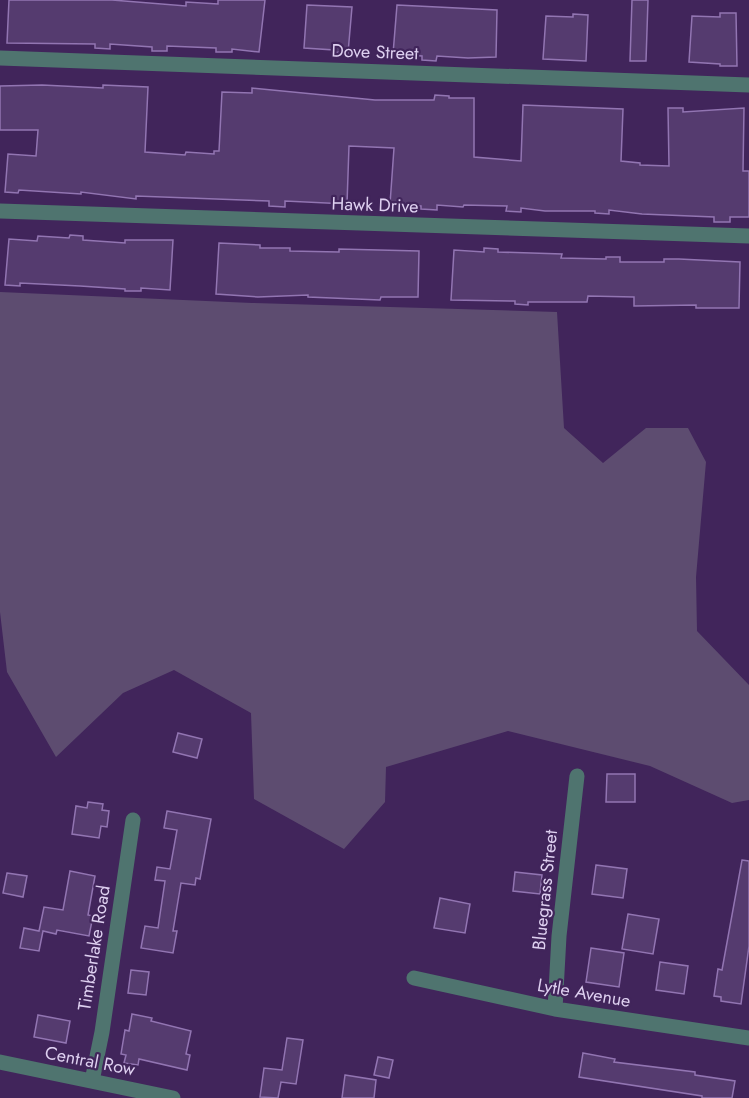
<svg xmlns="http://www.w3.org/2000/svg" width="749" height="1098" viewBox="0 0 749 1098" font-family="Jost,sans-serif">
<rect width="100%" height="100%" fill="#41255b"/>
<path fill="#5d4c70" d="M0,292L252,303L557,312L564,428L603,463L646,428H688L706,462L696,577L697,631L749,685V800L732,803L650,766L508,731L386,767L385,802L344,849L254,799L251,713L174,670L123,693L56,757L7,672L0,612Z"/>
<path fill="#553b6f" stroke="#9275b2" stroke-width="1.5" d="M9,0H112L186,6V2L218,4V0H265L259,52L232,49V52H216V48L167,46V51H152V47L110,44V49L95,48V44L7,43Z
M632,0H648L646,61H630Z
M307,5L352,7L348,53L333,52L334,50L304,48Z
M397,5L497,10L496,57L468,58L437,56L436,61L422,60V56L393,54Z
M720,13H736L737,66H720V64L689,62L692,16L720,17Z
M573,14L588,15L586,61L543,59L546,16L573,17Z
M42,85L103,88V85L148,87L145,152L185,155L186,152L214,154V151H219L222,92L252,93V88L375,100H434L435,95L449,96V98H474V157L521,161L523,105L623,109L621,161L640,163V165L669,166L668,108H683V112L744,108L743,171H749V217H730V222H714V217L642,214L609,210V214L595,213V211H545L521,208V212L506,211L507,206L464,205L463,207L437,205V210L421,209V206L390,204L394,148L349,146L347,204L285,201V207L269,206V201L136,196V199L81,192V194L19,190L18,193L5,192L8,154L36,156L38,130H0V86Z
M70,235L83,236V240L125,243V240H173L170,290L141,288V291H125V289L80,286L20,283V286L5,285L9,239L37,241L38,236L69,238Z
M219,243L260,245V248H290V251L339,252V249L419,251L418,297H381L380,300L308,297V295L258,297L216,294Z
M484,248L498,249V252L562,254L561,258L606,259V257H620V262H664V259H679L740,262L739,308H696V305L634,306V297L588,296L587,302H528V305L515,304V301L451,300L454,250L484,252Z
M178,733L202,739L197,758L173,752Z
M607,774H635V802H606Z
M88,802L103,804L102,810L109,811L107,827L101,826L99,838L72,834L76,806L87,808Z
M167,811L211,819L200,879L196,878L195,885L181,883L173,931H177L173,953L141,948L145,926L158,928L165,881L155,880L157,867L170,869L177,830L164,828Z
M742,860L749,861V946L741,1004L721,1001V997L714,996L718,969L722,970Z
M596,865L627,869L623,898L592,894Z
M70,871L95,876L88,915L93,916L89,936L57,930L56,934L43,931L39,951L20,948L24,928L39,931L44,907L63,910Z
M515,872L542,875L540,894L513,891Z
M7,873L27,876L23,897L3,893Z
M440,898L470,904L465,933L434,928Z
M628,914L659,919L653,954L622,949Z
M591,948L624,953L619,987L586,982Z
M660,962L688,966L684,994L656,990Z
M131,970L149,972L146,995L128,993Z
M132,1014L152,1018L151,1021L191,1031L186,1054L190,1055L187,1070L139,1059L138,1065L124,1063L126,1055L121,1054L125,1030L129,1031Z
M38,1015L70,1021L66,1043L34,1037Z
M287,1038L303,1040L296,1084L281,1082L278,1098L260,1097L264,1068L282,1070Z
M583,1053L615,1059L614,1062L695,1072V1075L735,1081L732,1098H702V1096L579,1077Z
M378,1057L393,1060L389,1078L374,1075Z
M345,1075L376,1080L374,1098H342Z"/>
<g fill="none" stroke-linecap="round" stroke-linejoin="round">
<path stroke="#4f746f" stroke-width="15" d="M0,58L749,85
M0,211L749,236
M414,978L555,1009L749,1038
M555,1009L559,936L577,776
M0,1062L173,1098
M92,1081L102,1032L133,820"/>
</g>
<g text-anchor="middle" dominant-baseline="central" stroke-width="4.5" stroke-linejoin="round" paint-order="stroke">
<g font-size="18" fill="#ded0f0" stroke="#41255b">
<text transform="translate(375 52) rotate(2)">Dove Street</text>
<text transform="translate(375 205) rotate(2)">Hawk Drive</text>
<text transform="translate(545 890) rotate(-84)">Bluegrass Street</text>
<text transform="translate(94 948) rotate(-81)">Timberlake Road</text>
<text transform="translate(584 993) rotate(10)">Lytle Avenue</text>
<text transform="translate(90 1061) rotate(11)">Central Row</text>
</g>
</g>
</svg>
